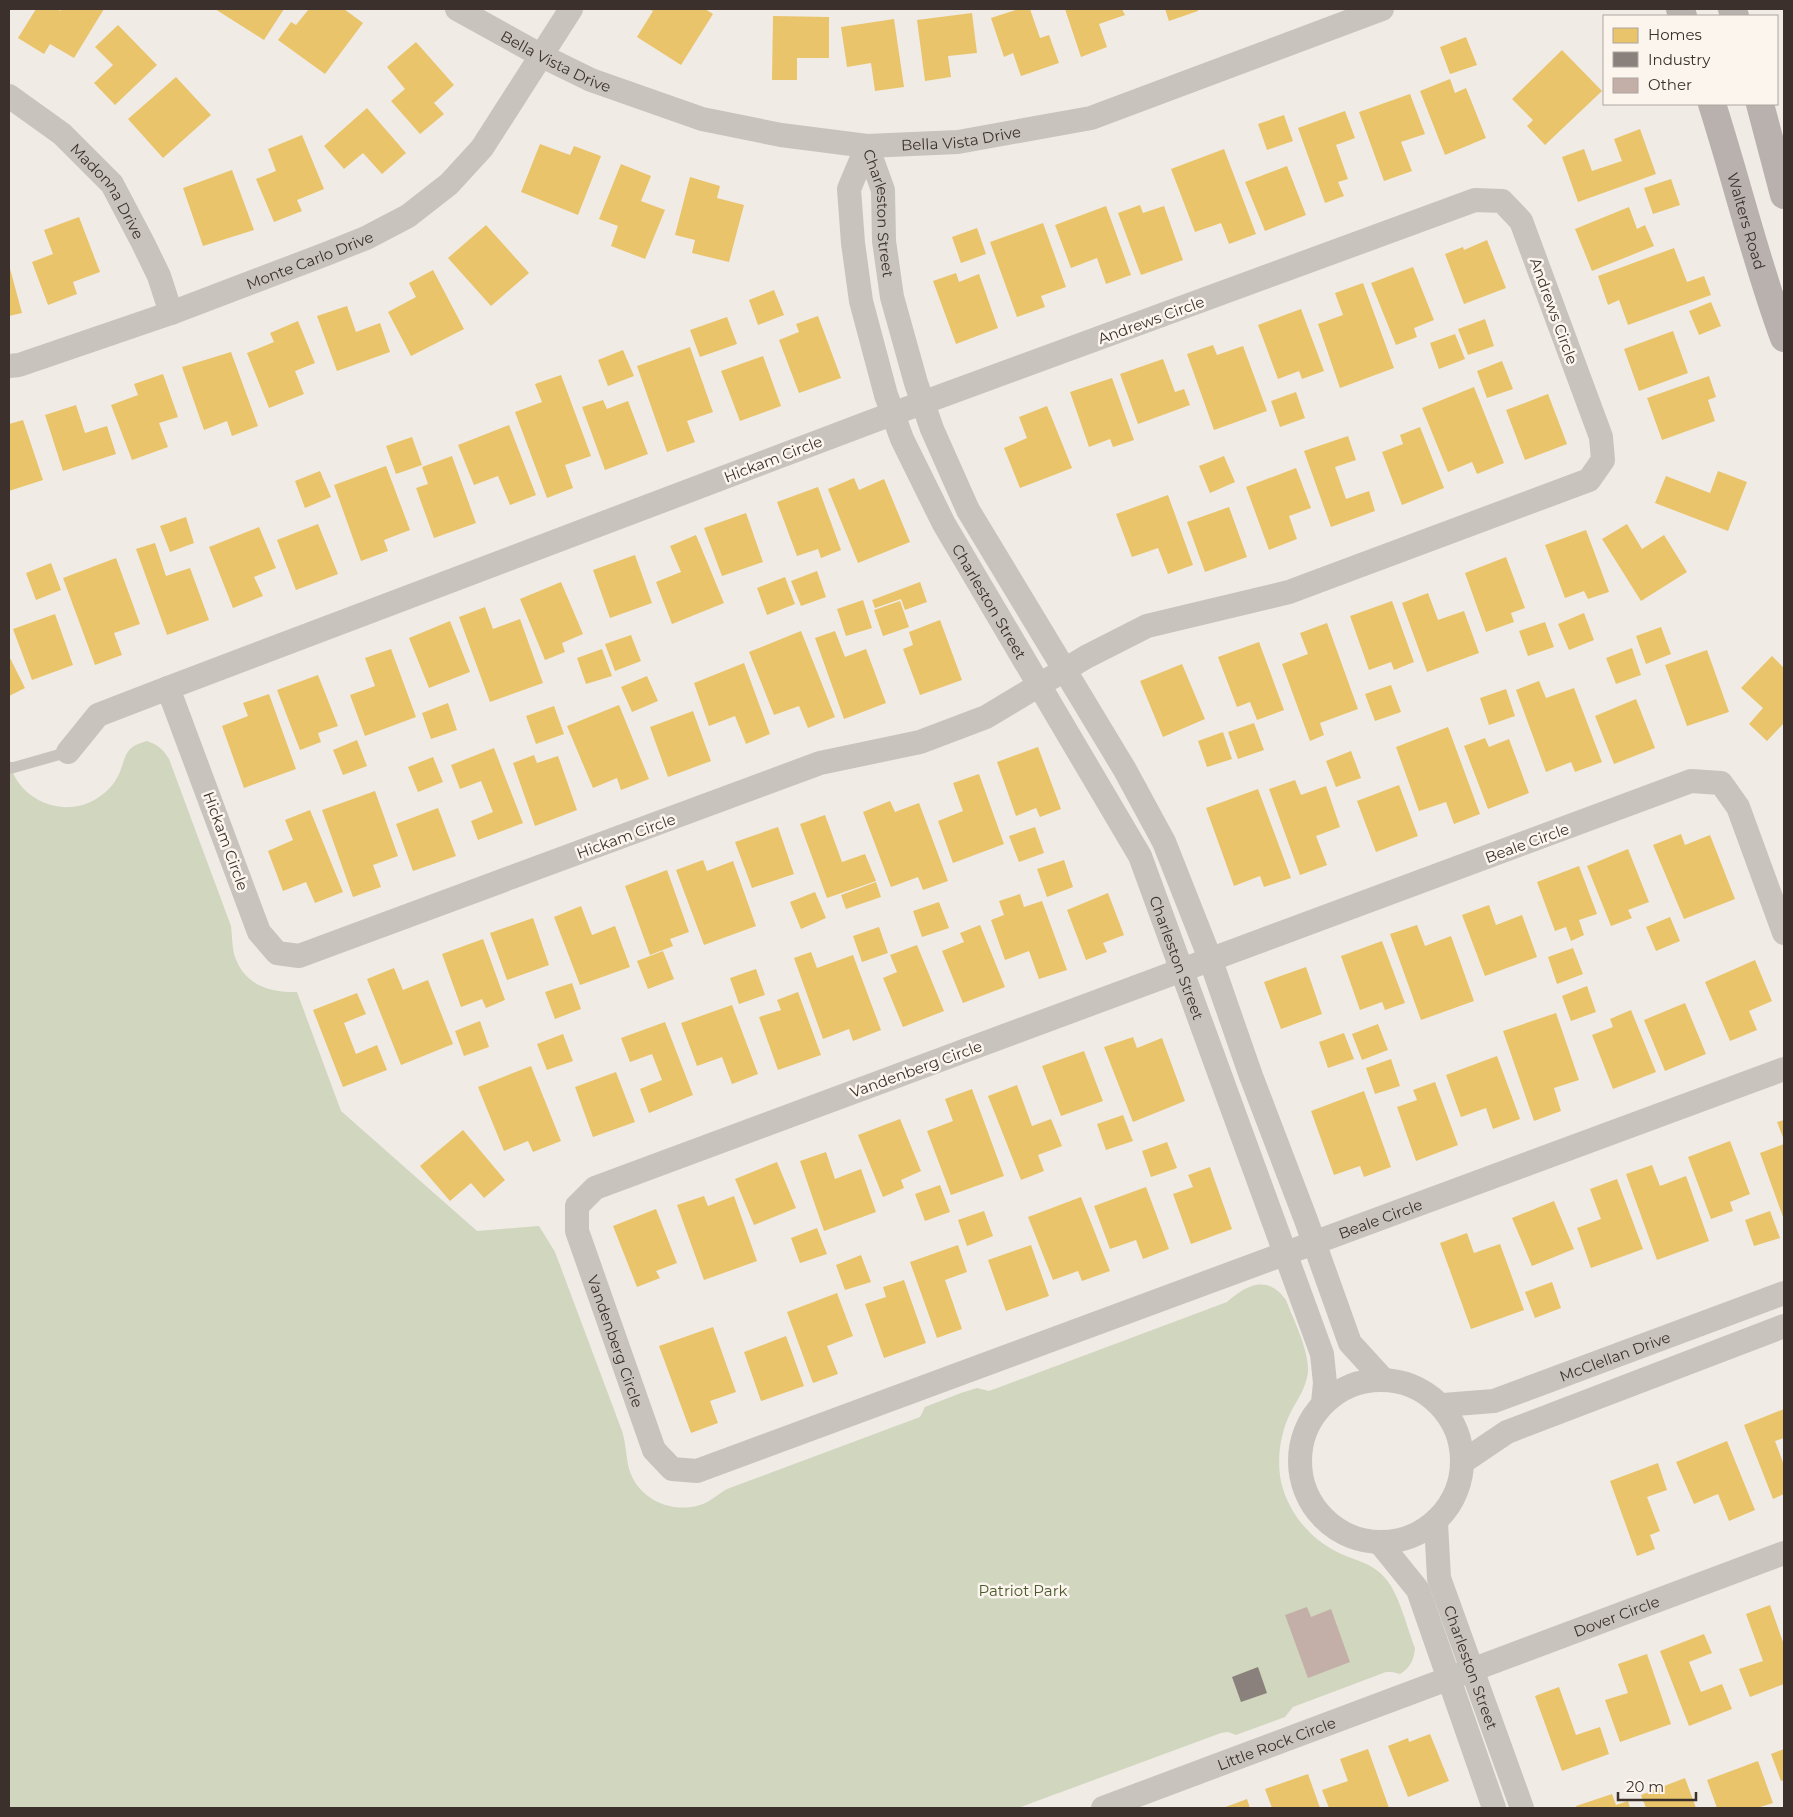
<svg xmlns="http://www.w3.org/2000/svg" width="1793" height="1817" viewBox="0 0 1793 1817" font-family="Montserrat,sans-serif">
<rect width="100%" height="100%" fill="#f0ebe5"/>
<path fill="#d1d6bf" d="M147,741C158,745 163,749 169,759L231,926C232,935 232,945 234,954C243,984 268,993 297,992L341,1111L477,1231L539,1226L555,1252L622,1431C626,1444 626,1456 629,1469C638,1499 671,1514 700,1505C710,1502 718,1494 727,1489L920,1417L925,1407L961,1393L977,1388L989,1391L1227,1302C1246,1285 1268,1274 1286,1300C1294,1321 1309,1350 1308,1372C1306,1390 1295,1402 1288,1418C1279,1439 1276,1467 1283,1489C1293,1520 1316,1544 1346,1556C1362,1562 1374,1565 1385,1578C1399,1593 1407,1628 1415,1648C1414,1660 1410,1668 1400,1674L1392,1672H1386L1293,1707L1285,1717L1236,1735L1228,1732L1221,1733L1018,1808H9V760C16,800 65,821 99,797C108,791 115,783 119,774C127,755 124,747 147,741Z"/>
<path fill="#e9c46a" d="M36,9H57L60,11L61,9H104L74,58L50,44L44,54L18,38Z
M215,9H284L264,40Z
M309,9H344L363,23L325,74L278,40L291,22L296,25Z
M649,9H705L713,14L681,65L637,37L653,11Z
M1019,9H1030L1040,38L1049,35L1059,63L1021,76L1013,53L1004,57L991,18Z
M1065,9H1122L1125,15L1099,24L1107,47L1081,57Z
M1165,9H1198V11L1169,21Z
M972,13L977,53L948,56L951,77L925,81L917,20Z
M773,16L829,17V58H797V80H772Z
M894,19L904,87L875,91L871,63L847,67L841,27Z
M118,25L157,65L115,105L94,83L113,65L95,47Z
M1466,37L1477,65L1450,74L1440,47Z
M416,42L454,85L434,103L444,114L420,134L391,101L405,89L387,67Z
M1562,50L1602,91L1545,145L1527,126L1533,120L1512,99Z
M176,77L211,115L163,158L128,119Z
M1450,79L1455,93L1466,88L1486,138L1445,155L1420,91Z
M1410,94L1425,134L1401,142L1412,171L1384,181L1359,112Z
M367,108L406,153L382,174L363,153L344,169L324,146Z
M1345,111L1355,138L1336,145L1348,179L1338,182L1344,196L1325,203L1298,128Z
M1284,115L1293,141L1267,150L1258,124Z
M1640,129L1656,174L1578,202L1562,157L1584,149L1592,171L1622,161L1614,139Z
M302,135L324,189L297,200L302,211L274,222L256,179L276,171L268,149Z
M540,144L570,155L574,146L601,156L578,215L521,192Z
M1224,149L1256,234L1229,244L1221,223L1195,232L1171,169Z
M621,164L651,176L641,201L665,210L645,259L611,246L618,226L599,219Z
M1287,166L1306,215L1265,231L1245,182Z
M232,170L254,230L203,246L183,188Z
M690,177L720,186L717,198L744,205L729,262L692,253L695,240L675,235Z
M1671,179L1680,205L1653,214L1644,188Z
M1140,205L1143,213L1164,206L1183,260L1141,275L1118,213Z
M1106,206L1131,275L1106,284L1097,258L1071,268L1055,225Z
M1629,207L1637,229L1645,225L1654,246L1592,271L1575,229Z
M79,217L100,272L73,282L77,294L48,305L32,262L53,254L44,230Z
M1043,223L1066,287L1041,296L1045,307L1017,317L990,242Z
M486,225L529,273L491,306L448,258Z
M977,228L986,254L961,263L952,237Z
M1487,240L1506,288L1464,304L1445,254L1463,247L1464,250Z
M1674,248L1687,282L1704,276L1711,295L1628,325L1619,300L1608,305L1598,276Z
M9,265L22,313L9,316Z
M1413,267L1434,320L1414,328L1417,337L1396,345L1371,283Z
M433,270L464,329L411,356L388,312L416,297L409,283Z
M956,273L959,282L979,274L998,328L956,344L933,281Z
M1363,283L1394,368L1340,388L1318,324L1343,315L1335,293Z
M774,290L784,315L758,325L749,300Z
M1711,302L1721,326L1699,335L1689,311Z
M347,306L356,332L380,323L390,352L337,371L317,316Z
M1301,309L1324,371L1302,379L1299,371L1278,379L1258,325Z
M818,316L841,378L799,393L779,340L799,332L796,324Z
M727,317L737,344L700,357L690,330Z
M1485,319L1494,346L1468,355L1458,329Z
M298,321L315,363L295,371L304,394L269,408L247,353L274,342L270,333Z
M1673,331L1688,373L1639,391L1624,349Z
M1455,334L1465,359L1439,369L1430,343Z
M1213,345L1217,355L1243,346L1267,411L1214,430L1187,354Z
M690,347L713,412L687,421L695,442L667,452L637,366Z
M623,350L634,376L608,386L598,360Z
M231,352L258,426L232,436L227,421L204,430L182,367Z
M763,356L781,406L740,421L721,371Z
M1163,359L1175,392L1184,389L1190,405L1138,424L1120,374Z
M1502,361L1513,389L1487,398L1477,371Z
M163,374L178,417L159,423L168,447L132,460L111,405L138,395L134,384Z
M561,375L591,456L565,465L573,488L547,498L515,412L542,402L535,384Z
M1709,376L1716,397L1708,400L1715,421L1662,440L1647,398Z
M1112,378L1134,440L1113,447L1110,439L1089,447L1070,392Z
M1474,387L1504,463L1477,474L1472,462L1448,472L1422,408Z
M1296,392L1305,418L1280,427L1271,401Z
M1548,394L1567,444L1525,460L1506,410Z
M603,400L607,409L628,401L648,454L605,470L582,407Z
M76,405L85,433L107,426L116,454L63,471L45,415Z
M1047,406L1072,468L1020,488L1004,448L1027,438L1019,417Z
M23,420L43,480L9,491V424Z
M509,425L536,495L510,505L498,476L474,485L458,445Z
M1420,427L1444,488L1402,505L1382,452L1403,444L1400,435Z
M1348,436L1356,460L1335,467L1346,499L1369,491L1375,511L1331,527L1304,451Z
M412,437L422,465L396,474L386,446Z
M452,456L476,523L434,538L416,488L428,484L422,467Z
M1224,456L1235,482L1210,493L1199,466Z
M386,466L410,530L384,540L388,551L361,561L334,485Z
M1296,468L1311,508L1289,516L1297,539L1269,550L1246,487Z
M320,471L331,497L305,508L295,481Z
M1718,471L1747,482L1728,531L1655,503L1666,476L1710,493Z
M854,478L859,490L884,479L910,542L858,563L828,489Z
M818,487L841,550L821,558L818,549L797,556L777,502Z
M1168,495L1193,565L1168,574L1158,548L1132,557L1116,514Z
M1229,507L1247,557L1205,572L1187,522Z
M746,513L763,562L722,576L704,528Z
M186,517L194,543L170,552L160,526Z
M318,524L338,574L296,590L277,540Z
M1627,524L1642,549L1664,535L1687,572L1641,601L1602,539Z
M259,527L276,568L254,577L263,596L233,608L209,547Z
M1586,530L1609,592L1588,599L1584,591L1565,598L1545,545Z
M696,535L724,603L672,624L656,582L681,572L670,546Z
M155,543L166,576L190,568L209,620L167,635L136,549Z
M635,555L652,603L610,618L593,570Z
M1506,557L1525,608L1511,613L1514,622L1486,632L1465,573Z
M116,558L140,624L114,633L122,655L95,665L63,578Z
M51,563L61,590L36,600L26,573Z
M817,571L826,597L801,606L791,581Z
M785,577L795,604L767,615L757,588Z
M561,582L583,634L562,643L565,652L545,660L520,599Z
M920,582L927,602L905,610L901,599L875,608L872,600Z
M1428,593L1438,620L1464,611L1479,653L1427,672L1402,603Z
M863,600L872,628L846,636L837,609Z
M900,601L909,627L883,636L874,610Z
M1392,601L1414,662L1394,670L1391,662L1369,670L1350,616Z
M485,607L493,629L520,619L543,683L490,702L459,617Z
M1584,613L1594,640L1569,650L1558,624Z
M55,614L73,665L32,680L13,629Z
M940,620L962,680L920,695L903,649L913,645L909,632Z
M450,621L470,672L429,688L409,638Z
M1545,622L1554,647L1528,656L1519,631Z
M1327,623L1358,709L1320,723L1324,735L1310,741L1282,664L1308,654L1300,633Z
M1661,627L1671,654L1646,664L1636,636Z
M801,631L835,717L808,728L799,706L774,715L749,652Z
M835,631L845,657L866,649L886,703L844,719L815,638Z
M631,635L641,661L615,671L605,644Z
M1259,642L1284,710L1257,720L1250,702L1237,707L1218,657Z
M1632,648L1641,675L1616,684L1606,658Z
M391,649L416,717L365,736L350,695L375,686L365,658Z
M602,649L612,676L586,684L577,658Z
M1707,650L1729,712L1687,726L1665,665Z
M9,656L25,688L9,696Z
M1772,656L1784,668V723L1767,741L1749,724L1763,708L1741,688Z
M744,663L770,734L746,744L735,716L709,726L694,683Z
M1182,664L1205,719L1163,737L1140,681Z
M318,675L338,726L318,733L321,742L300,750L277,690Z
M647,676L658,701L632,712L621,687Z
M1539,681L1546,698L1574,688L1602,762L1575,772L1571,762L1546,772L1516,690Z
M1391,685L1401,712L1375,721L1365,694Z
M1506,689L1515,716L1489,725L1480,698Z
M269,694L296,769L244,788L222,726L248,716L243,703Z
M1636,699L1655,748L1614,764L1595,716Z
M448,703L457,730L431,739L422,713Z
M619,705L649,779L621,790L617,778L593,788L567,726Z
M554,706L564,734L536,744L526,716Z
M693,711L711,761L668,777L650,727Z
M1254,723L1264,750L1238,759L1228,732Z
M1448,727L1480,814L1454,824L1446,802L1419,811L1396,747Z
M1223,732L1232,759L1207,767L1198,741Z
M1485,738L1489,747L1509,739L1529,793L1488,809L1464,746Z
M357,740L367,766L343,775L333,750Z
M1038,747L1061,809L1040,817L1036,808L1016,816L997,762Z
M494,748L523,823L478,840L471,821L493,812L481,781L460,789L451,765Z
M1351,751L1361,778L1336,787L1326,761Z
M534,755L537,763L558,756L577,810L535,826L513,763Z
M433,757L443,782L418,792L408,767Z
M979,774L1004,844L953,863L938,821L963,811L953,783Z
M1295,780L1301,795L1326,786L1340,827L1316,836L1327,865L1300,875L1269,789Z
M1399,785L1418,836L1376,852L1357,801Z
M1258,789L1291,878L1264,887L1260,876L1234,886L1206,808Z
M375,791L398,856L373,865L381,887L353,897L322,810Z
M890,801L895,812L919,803L948,881L923,890L918,877L891,887L863,812Z
M438,808L456,856L413,871L396,824Z
M310,810L343,892L315,903L306,882L283,891L268,851L293,840L285,820Z
M825,815L842,862L865,854L876,881L827,898L800,824Z
M778,827L794,874L752,888L735,842Z
M1035,827L1044,853L1019,862L1009,836Z
M1681,834L1685,845L1710,835L1735,899L1684,919L1653,845Z
M1628,849L1649,902L1628,910L1632,918L1611,926L1587,866Z
M703,860L707,871L733,861L756,926L704,945L676,870Z
M1064,860L1073,887L1047,897L1037,869Z
M1579,866L1597,914L1579,920L1584,935L1571,941L1566,927L1555,931L1537,882Z
M667,870L689,932L670,939L673,946L650,955L625,886Z
M876,882L881,897L846,909L841,895Z
M815,892L826,918L801,929L790,902Z
M1108,893L1124,935L1103,943L1107,952L1086,960L1067,910Z
M1020,894L1024,907L1042,901L1067,970L1039,979L1029,951L1005,960L991,920L1004,915L999,901Z
M939,902L949,928L922,937L913,911Z
M1489,905L1496,925L1522,915L1537,957L1485,976L1462,915Z
M581,906L592,935L615,926L630,967L580,985L554,917Z
M1670,917L1680,941L1656,951L1646,927Z
M533,918L549,965L507,980L490,933Z
M980,925L1005,987L963,1003L942,951L964,942L960,933Z
M1417,925L1425,946L1451,936L1474,1001L1421,1020L1390,934Z
M879,927L888,953L862,962L853,936Z
M483,939L505,1000L486,1008L482,999L461,1007L442,954Z
M1382,941L1405,1003L1385,1010L1382,1002L1360,1010L1341,956Z
M917,945L944,1011L903,1027L883,978L897,972L890,955Z
M1573,948L1583,974L1557,984L1548,957Z
M663,951L674,979L648,989L637,961Z
M811,952L817,968L853,955L881,1030L853,1041L849,1029L823,1039L794,958Z
M1755,960L1772,1001L1749,1011L1757,1030L1730,1041L1705,982Z
M1306,967L1322,1014L1281,1029L1264,982Z
M394,968L403,990L428,980L453,1044L401,1065L367,979Z
M756,969L765,995L739,1004L730,978Z
M572,983L581,1009L555,1019L545,992Z
M1587,986L1596,1012L1571,1021L1562,996Z
M798,992L821,1055L778,1070L759,1017L781,1010L777,1000Z
M357,993L366,1014L344,1023L356,1054L377,1045L387,1070L343,1087L313,1010Z
M1685,1003L1706,1054L1665,1071L1644,1020Z
M732,1005L758,1074L732,1084L722,1057L697,1066L681,1023Z
M1631,1010L1656,1072L1613,1089L1592,1035L1613,1027L1610,1019Z
M1556,1013L1579,1080L1554,1088L1561,1111L1534,1121L1503,1031Z
M480,1021L489,1047L464,1056L455,1031Z
M665,1022L693,1095L649,1113L640,1089L662,1080L652,1054L630,1062L621,1038Z
M1378,1024L1388,1050L1362,1060L1352,1034Z
M1344,1033L1354,1059L1328,1068L1319,1042Z
M563,1034L573,1061L547,1070L537,1044Z
M1133,1037L1137,1048L1162,1038L1185,1101L1133,1122L1104,1047Z
M1084,1051L1103,1101L1061,1116L1042,1066Z
M1497,1056L1520,1119L1493,1129L1486,1108L1461,1117L1446,1075Z
M1391,1059L1400,1086L1375,1094L1366,1068Z
M531,1066L561,1141L533,1152L528,1141L504,1151L478,1087Z
M616,1072L635,1122L593,1137L575,1087Z
M1435,1082L1458,1145L1416,1161L1397,1107L1417,1100L1413,1090Z
M1017,1085L1032,1126L1051,1119L1062,1146L1038,1155L1044,1171L1021,1180L988,1096Z
M972,1089L1004,1176L951,1195L927,1131L953,1121L945,1099Z
M1364,1091L1391,1167L1364,1177L1360,1166L1334,1175L1311,1111Z
M1123,1115L1133,1141L1106,1150L1097,1124Z
M900,1119L921,1171L901,1180L904,1188L883,1197L858,1135Z
M1784,1120V1140L1777,1122Z
M463,1130L505,1180L484,1198L471,1183L450,1201L420,1166Z
M1730,1141L1750,1194L1730,1202L1733,1211L1711,1219L1688,1157Z
M1167,1142L1177,1168L1151,1177L1142,1151Z
M1784,1144V1217H1783L1760,1153Z
M826,1152L835,1179L861,1169L876,1212L824,1231L800,1161Z
M777,1162L796,1208L754,1225L735,1179Z
M1652,1165L1660,1186L1686,1176L1709,1241L1657,1260L1626,1174Z
M1210,1167L1232,1229L1191,1244L1173,1194L1193,1187L1188,1175Z
M1617,1179L1643,1249L1591,1268L1577,1228L1601,1219L1590,1189Z
M940,1185L950,1212L925,1221L915,1194Z
M1146,1187L1169,1249L1143,1259L1136,1240L1110,1249L1094,1206Z
M704,1196L708,1206L734,1196L757,1261L704,1280L677,1205Z
M1081,1197L1110,1271L1082,1281L1078,1271L1053,1280L1028,1217Z
M1554,1201L1574,1249L1532,1266L1512,1218Z
M656,1209L677,1263L656,1271L660,1278L637,1287L613,1226Z
M984,1211L993,1236L967,1246L958,1220Z
M1770,1211L1780,1238L1754,1246L1745,1220Z
M817,1228L827,1254L800,1263L791,1238Z
M1467,1233L1474,1253L1500,1244L1524,1310L1471,1329L1440,1243Z
M958,1245L967,1272L945,1280L962,1329L937,1338L910,1262Z
M1031,1245L1049,1296L1006,1311L988,1260Z
M861,1255L871,1282L845,1290L836,1265Z
M904,1280L926,1343L884,1358L865,1304L886,1297L883,1287Z
M1552,1282L1561,1308L1535,1318L1525,1292Z
M837,1293L853,1336L827,1346L838,1374L813,1383L787,1312Z
M713,1327L736,1392L710,1401L718,1423L691,1433L659,1346Z
M786,1336L804,1386L761,1401L744,1352Z
M1784,1409V1438L1775,1441L1784,1465V1494L1773,1499L1744,1425Z
M1727,1441L1755,1510L1729,1521L1718,1494L1694,1504L1676,1462Z
M1658,1463L1667,1490L1647,1497L1660,1531L1650,1535L1655,1549L1637,1556L1610,1481Z
M1770,1605L1784,1645V1684L1750,1697L1739,1669L1763,1661L1746,1614Z
M1704,1634L1712,1653L1689,1662L1701,1692L1722,1684L1732,1709L1689,1726L1660,1651Z
M1647,1654L1671,1724L1620,1742L1605,1700L1628,1693L1618,1664Z
M1559,1687L1576,1735L1600,1727L1609,1754L1562,1771L1535,1696Z
M1430,1734L1449,1781L1408,1797L1388,1746L1408,1738L1409,1742Z
M1368,1749L1389,1808H1329L1322,1790L1348,1781L1340,1759Z
M1784,1749V1780L1781,1781L1771,1754Z
M1758,1761L1773,1803L1757,1808H1717L1707,1780Z
M1308,1774L1320,1808H1272L1265,1789Z
M1685,1778L1696,1808H1646L1641,1795Z
M1612,1794L1616,1805L1628,1801L1630,1808H1577L1576,1806Z
M1247,1799L1250,1808H1223Z"/>
<path fill="#8a817c" d="M1258,1667L1267,1693L1241,1702L1232,1677Z"/>
<path fill="#c3afa7" d="M1307,1607L1311,1617L1331,1609L1350,1662L1308,1678L1285,1615Z"/>
<g fill="none" stroke-linecap="round" stroke-linejoin="round">
<path stroke="#c9c3be" stroke-width="11" d="M9,767L12,768L68,752"/>
<g stroke="#c9c3be" stroke-width="24">
<path id="s1" d="M457,9L542,56L591,80L702,119L781,135L867,146L958,142L1091,118L1382,9"/>
<path id="s2" d="M9,96L62,134L112,184L143,243L159,276L171,313"/>
<path id="s3" d="M867,146L849,189L853,243L861,301L886,395L893,414L902,439L944,524L1140,856L1322,1354L1325,1383L1323,1403"/>
<path id="s4" d="M867,146L883,190L884,241L892,297L916,383L932,429L968,510L1125,770L1164,842L1211,961L1251,1076L1306,1220L1350,1343L1382,1378"/>
<path d="M1475,200L1502,201L1521,221L1601,437L1603,460L1589,480L1289,592L1147,626L1086,657L986,717L920,742L820,763L299,956L277,953L259,932L168,688L873,421Z"/>
<path id="s5" d="M9,366L19,365L171,313L326,254L366,238L408,216L449,184L482,148L571,9"/>
<path d="M68,752L98,715L168,688"/>
<path id="s6" d="M1784,933L1738,807L1721,783L1691,781L595,1188L577,1206V1231L654,1450L672,1469L697,1471L1784,1069"/>
<circle cx="1381" cy="1461" r="81"/>
<path id="s7" d="M1443,1405L1494,1401L1784,1293"/>
<path d="M1464,1461L1507,1432L1784,1326"/>
<path id="s8" d="M1436,1523L1439,1578L1522,1808"/>
<path d="M1380,1543L1418,1590L1494,1808"/>
<path id="s9" d="M1103,1808L1784,1553"/>
</g>
<g stroke="#b8b1ad" stroke-width="28">
<path d="M1680,9L1683,16"/>
<path d="M1732,9L1735,16"/>
<path id="s10" d="M1712,104C1737,182 1756,262 1784,338"/>
<path d="M1760,104L1784,195"/>
</g>
</g>
<g text-anchor="middle" dominant-baseline="central" stroke-width="5" stroke-linejoin="round" paint-order="stroke">
<g font-size="15" fill="#3b302b" stroke="#fbf5ee">
<text stroke="none"><textPath href="#s1" startOffset="112">Bella Vista Drive</textPath></text>
<text stroke="none"><textPath href="#s1" startOffset="531">Bella Vista Drive</textPath></text>
<text stroke="none"><textPath href="#s2" startOffset="139">Madonna Drive</textPath></text>
<text stroke="none"><textPath href="#s4" startOffset="69">Charleston Street</textPath></text>
<text stroke="none"><textPath href="#s10" startOffset="122">Walters Road</textPath></text>
<text stroke="none"><textPath href="#s5" startOffset="319">Monte Carlo Drive</textPath></text>
<text transform="translate(1554 311) rotate(70)">Andrews Circle</text>
<text transform="translate(1151 320) rotate(-20)">Andrews Circle</text>
<text transform="translate(773 459) rotate(-21)">Hickam Circle</text>
<text stroke="none"><textPath href="#s3" startOffset="488">Charleston Street</textPath></text>
<text transform="translate(626 836) rotate(-20)">Hickam Circle</text>
<text transform="translate(226 841) rotate(70)">Hickam Circle</text>
<text transform="translate(1527 843) rotate(-20)">Beale Circle</text>
<text stroke="none"><textPath href="#s3" startOffset="892">Charleston Street</textPath></text>
<text transform="translate(916 1069) rotate(-20)">Vandenberg Circle</text>
<text stroke="none"><textPath href="#s6" startOffset="2425">Beale Circle</textPath></text>
<text stroke="none"><textPath href="#s6" startOffset="1530">Vandenberg Circle</textPath></text>
<text stroke="none"><textPath href="#s7" startOffset="180">McClellan Drive</textPath></text>
<text stroke="none"><textPath href="#s9" startOffset="548">Dover Circle</textPath></text>
<text stroke="none"><textPath href="#s8" startOffset="150">Charleston Street</textPath></text>
<text stroke="none"><textPath href="#s9" startOffset="185">Little Rock Circle</textPath></text>
</g>
<g font-size="15" fill="#4a5a2e" stroke="#fbf5ee">
<text x="1023" y="1590">Patriot Park</text>
</g>
</g>
<rect width="1793" height="1817" fill="none" stroke="#3b302b" stroke-width="20"/>
<rect x="1603" y="15" width="175" height="90" fill="#fbf5ee" stroke="#aea6a0"/>
<rect x="1613" y="28" width="25" height="15" fill="#e9c46a" stroke="#aea6a0"/>
<text x="1648" y="40" font-size="15" fill="#3b302b">Homes</text>
<rect x="1613" y="52" width="25" height="15" fill="#8a817c" stroke="#aea6a0"/>
<text x="1648" y="65" font-size="15" fill="#3b302b">Industry</text>
<rect x="1613" y="78" width="25" height="15" fill="#c3afa7" stroke="#aea6a0"/>
<text x="1648" y="90" font-size="15" fill="#3b302b">Other</text>
<path d="M1618 1792v8h78v-8" fill="none" stroke="#3b302b" stroke-width="2.5"/>
<text x="1626" y="1792" font-size="15" fill="#3b302b" stroke="#fbf5ee" stroke-width="4" paint-order="stroke">20 m</text>
</svg>
